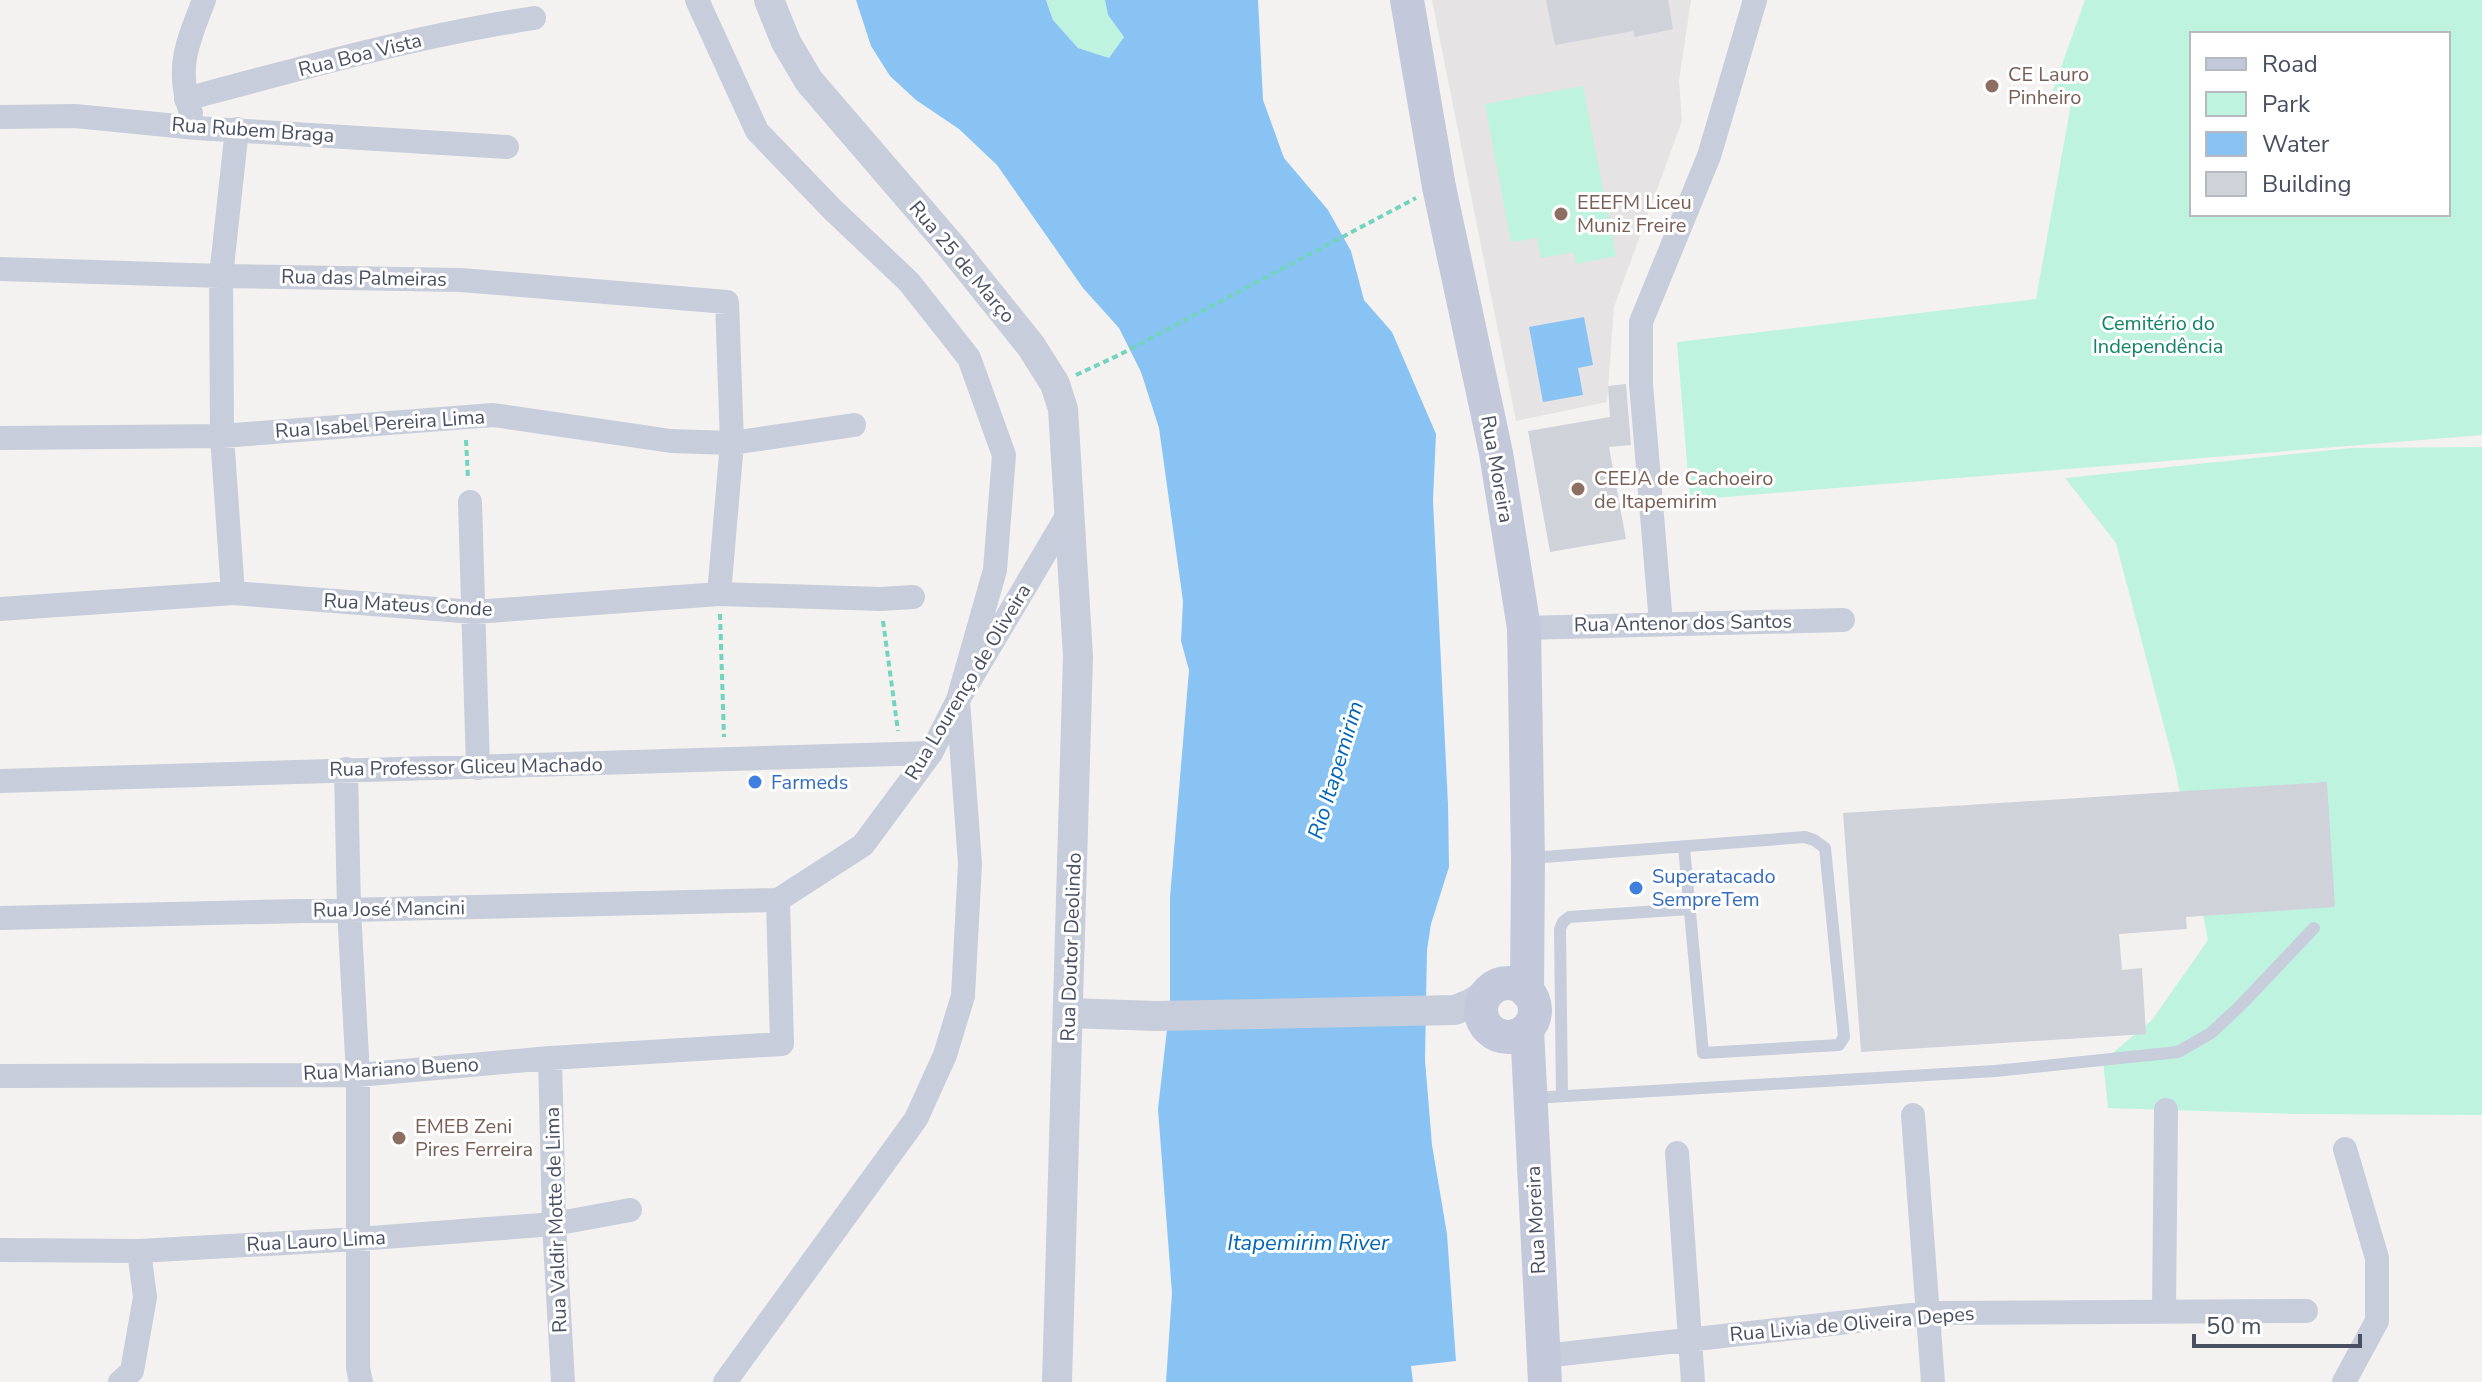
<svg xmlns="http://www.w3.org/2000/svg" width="2482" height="1382" viewBox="0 0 2482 1382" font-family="'Nunito Sans',sans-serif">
<rect width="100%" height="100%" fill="#f4f2f1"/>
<path fill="#e5e3e3" d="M1432,0H1691L1679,81L1682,121L1614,307L1607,402L1516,421Z"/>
<path fill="#bef3df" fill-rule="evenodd" d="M1046,0H1105L1108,15L1124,37L1109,58L1078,48L1053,20Z
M2085,0H2482V435L1690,500L1677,342L2036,299L2071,104L2049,101ZM2192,34H2448V214H2192Z
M1583,86L1616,256L1576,264L1574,252L1541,258L1537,238L1511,242L1485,104Z
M2482,447V1115L2295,1114L2108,1108L2103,1061L2152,1020L2208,940L2175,768L2116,543L2065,478L2351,448Z"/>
<path fill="#88c3f3" d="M856,0H1046L1053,20L1078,48L1109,58L1124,37L1108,15L1105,0H1258L1263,100L1284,158L1328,210L1351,251L1364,300L1392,332L1436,434L1433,500L1448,804L1449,867L1431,924L1427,950L1425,1060L1432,1145L1447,1234L1456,1361L1411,1366L1413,1382H1166L1172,1293L1158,1109L1170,1003V898L1189,670L1181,641L1183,601L1159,428L1141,372L1119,328L1083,288L997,165L959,129L916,100L890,76L871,46Z
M1584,317L1593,365L1578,368L1583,395L1543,402L1529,327Z"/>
<path fill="#d0d2d9" d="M1546,0H1668L1673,29L1635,37L1633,31L1555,45Z
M1626,384L1631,445L1609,447L1626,539L1550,552L1528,431L1610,417L1608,386Z
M2327,782L2335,907L2186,917L2187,929L2119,934L2122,970L2142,968L2146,1034L1861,1052L1843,813Z"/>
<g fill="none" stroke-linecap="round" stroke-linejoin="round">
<path stroke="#73d4bc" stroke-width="4" stroke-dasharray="6 4" stroke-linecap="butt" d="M1076,375L1119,355L1416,198
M466,440L468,479
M720,614L724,737
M883,621L898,731"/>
<path stroke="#c7cdda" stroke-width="12" d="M1531,858L1805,837L1814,840L1825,848L1844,1037L1839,1045L1703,1053L1684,847
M1562,1096L1560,929L1563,922L1569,917L1690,909
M1533,1098L1995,1071L2178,1052L2211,1033L2241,1005L2314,928"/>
<path stroke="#c7cdda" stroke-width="24" d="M697,0L757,131L832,209L909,282L969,358L1004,455L995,570L958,700L970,864L963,996L945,1055L916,1119L725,1382
M186,99C301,68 417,36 534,18
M191,113C175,67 188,42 204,0
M0,117L75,116L197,128L507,147
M0,269L221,276L461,280L727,302L732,443L719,594
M0,438L222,436L493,415L671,441L732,443L854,425
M470,502L478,768
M233,593L222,436L221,276L237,129
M0,609L233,593L474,612L719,594L880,599L913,597
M1661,623L1641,384V322L1709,156L1755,0
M1524,628L1843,620
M346,769L349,910L358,1075V1368L361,1382
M0,781L931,753
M778,900L863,845L931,753L958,700L1070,511
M0,918L778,900
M550,1058L554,1224L563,1382
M0,1076L358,1075L550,1058L782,1044L778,900
M1913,1115L1933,1382
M1677,1153L1693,1382
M0,1250L139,1251L358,1239L554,1224L630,1210
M2164,1310L2166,1110
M1544,1356L1929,1313L2306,1311
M120,1382L132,1371L145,1297L139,1251
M2344,1382L2377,1321V1258L2345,1149"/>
<path stroke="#c7cdda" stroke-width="30" d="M769,0L786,42L809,81L950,245L1031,346L1055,384L1063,409L1078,656L1057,1382
M1069,1013L1156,1016L1455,1010L1472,1003L1486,994"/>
<path stroke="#c3c9db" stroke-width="34" d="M1407,0L1439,187L1496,453L1524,628L1528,859L1527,992
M1481 1010a27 27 0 1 1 54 0a27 27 0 1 1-54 0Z
M1527,1029L1545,1382"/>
</g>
<g fill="#8d6e63" stroke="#fff" stroke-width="3">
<circle cx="1992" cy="86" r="8"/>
<circle cx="1561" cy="214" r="8"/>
<circle cx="1578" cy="489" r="8"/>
<circle cx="399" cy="1138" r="8"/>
</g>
<g fill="#3f7fe0" stroke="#fff" stroke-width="3">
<circle cx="755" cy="782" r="8"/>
<circle cx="1636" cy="888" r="8"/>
</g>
<g text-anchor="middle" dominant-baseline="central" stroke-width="6" stroke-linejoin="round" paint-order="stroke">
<g font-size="20" fill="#484f61" stroke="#fff">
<text transform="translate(360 55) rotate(-14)">Rua Boa Vista</text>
<text transform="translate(253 130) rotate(4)">Rua Rubem Braga</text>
<text transform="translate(962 262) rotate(50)">Rua 25 de Março</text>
<text transform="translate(364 278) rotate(1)">Rua das Palmeiras</text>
<text transform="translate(380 424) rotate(-4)">Rua Isabel Pereira Lima</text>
<text transform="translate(1497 469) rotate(80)">Rua Moreira</text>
<text transform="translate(408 605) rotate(3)">Rua Mateus Conde</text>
<text transform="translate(1683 623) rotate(-1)">Rua Antenor dos Santos</text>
<text transform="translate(968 682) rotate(-59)">Rua Lourenço de Oliveira</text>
<text transform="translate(466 767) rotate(-1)">Rua Professor Gliceu Machado</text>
<text transform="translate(389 909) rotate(-1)">Rua José Mancini</text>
<text transform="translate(1071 947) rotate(-88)">Rua Doutor Deolindo</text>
<text transform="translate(391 1069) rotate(-3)">Rua Mariano Bueno</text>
<text transform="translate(556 1220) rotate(-92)">Rua Valdir Motte de Lima</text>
<text transform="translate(1536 1220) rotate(-93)">Rua Moreira</text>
<text transform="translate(316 1241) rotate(-3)">Rua Lauro Lima</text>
<text transform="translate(1852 1324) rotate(-5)">Rua Livia de Oliveira Depes</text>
</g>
<g font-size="20" fill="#785e54" stroke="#fff" text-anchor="start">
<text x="2008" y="74">CE Lauro<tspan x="2008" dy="23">Pinheiro</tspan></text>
<text x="1577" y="202">EEEFM Liceu<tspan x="1577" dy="23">Muniz Freire</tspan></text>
<text x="1594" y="478">CEEJA de Cachoeiro<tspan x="1594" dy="23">de Itapemirim</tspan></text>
<text x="415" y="1126">EMEB Zeni<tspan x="415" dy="23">Pires Ferreira</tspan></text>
</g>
<g font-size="20" fill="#118466" stroke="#fff">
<text x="2158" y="323">Cemitério do<tspan x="2158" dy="23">Independência</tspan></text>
</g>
<g font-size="20" fill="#366cbe" stroke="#fff" text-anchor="start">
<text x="771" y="782">Farmeds</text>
<text x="1652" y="876">Superatacado<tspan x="1652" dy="23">SempreTem</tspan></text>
</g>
<g font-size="22" font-style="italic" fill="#0267ba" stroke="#fff">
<text transform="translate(1336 770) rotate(-73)">Rio Itapemirim</text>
<text x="1308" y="1243">Itapemirim River</text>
</g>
</g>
<rect x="2190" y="32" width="260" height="184" fill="#ffffff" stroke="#b6b9c0" stroke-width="2"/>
<rect x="2206" y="58" width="40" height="12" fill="#c3c9db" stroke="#b6b9c0" stroke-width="2"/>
<text x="2262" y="72" font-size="24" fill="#484f61">Road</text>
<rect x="2206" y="92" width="40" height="24" fill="#bef3df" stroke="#b6b9c0" stroke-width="2"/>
<text x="2262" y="112" font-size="24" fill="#484f61">Park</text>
<rect x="2206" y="132" width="40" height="24" fill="#88c3f3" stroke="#b6b9c0" stroke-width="2"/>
<text x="2262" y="152" font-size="24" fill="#484f61">Water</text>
<rect x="2206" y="172" width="40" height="24" fill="#d0d2d9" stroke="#b6b9c0" stroke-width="2"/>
<text x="2262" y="192" font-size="24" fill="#484f61">Building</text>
<path d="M2194 1334v12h166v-12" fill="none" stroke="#484f61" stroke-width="4"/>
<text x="2206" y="1334" font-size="24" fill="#484f61" stroke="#ffffff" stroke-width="6" paint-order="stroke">50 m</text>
</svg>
